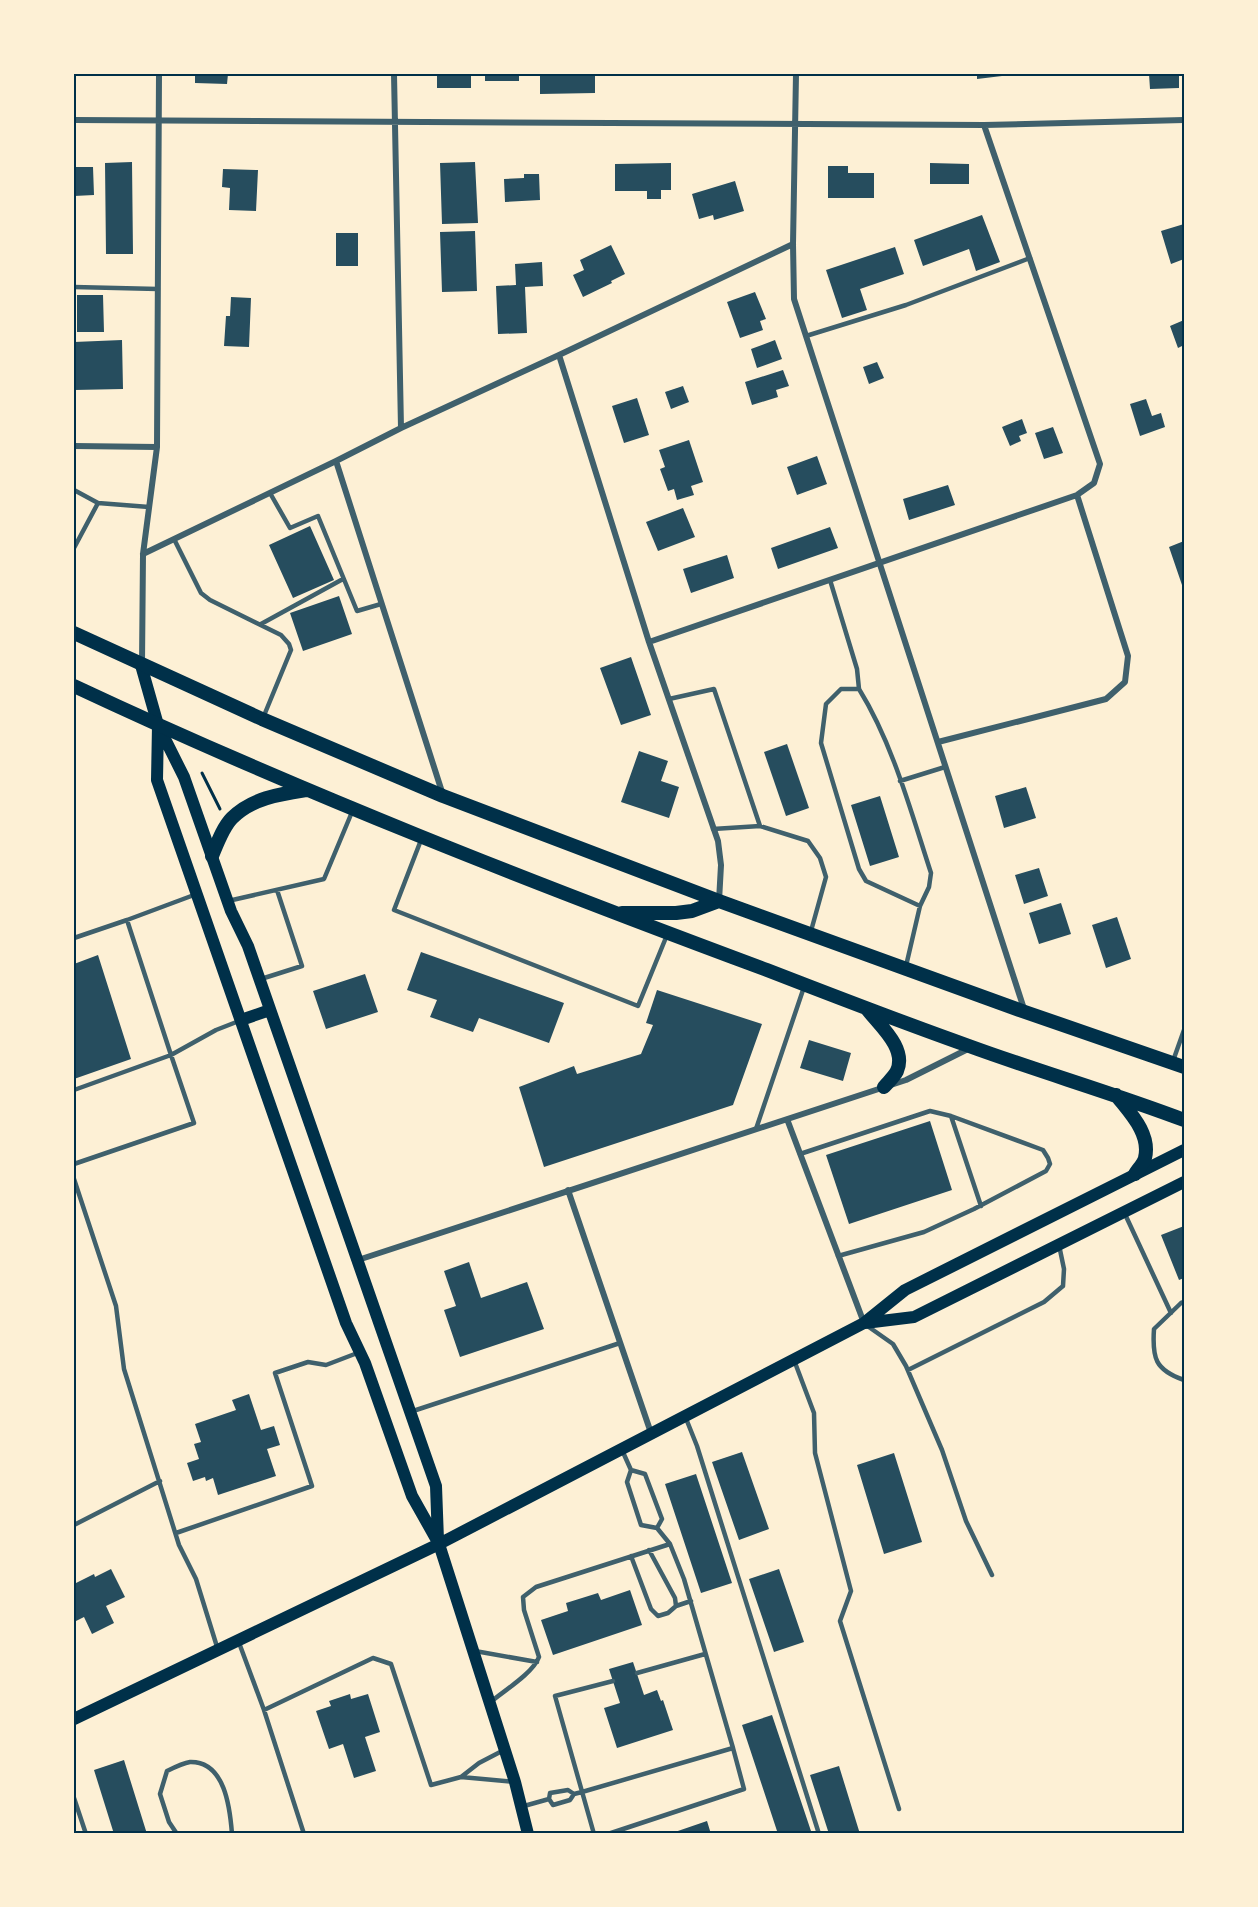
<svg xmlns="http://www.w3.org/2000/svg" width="1258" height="1907" viewBox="0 0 1258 1907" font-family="'PT Sans Narrow',sans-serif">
<rect width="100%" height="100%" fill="#fdf0d5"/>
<path fill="#264d5e" d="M195,74H228L227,84L195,83Z
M437,74H471V88H437Z
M485,74H519V81H485Z
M540,74H595V93L540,94Z
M977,74H1001L1002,76L977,79Z
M1149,74H1179V88L1150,89Z
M132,162L133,254H106L105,163Z
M475,162L478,223L442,224L440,163Z
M671,163V190H661V199H647V191H615V164Z
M930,163L969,164V184H930Z
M828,166H848V173H874V198H828Z
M74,167H93L94,195L74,196Z
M223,169L258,170L256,211L229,210L230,188L222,187Z
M524,174H539L540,200L505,202L504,179L524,178Z
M735,181L744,211L714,220L713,215L699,219L692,194Z
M982,215L1000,262L976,271L969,249L923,266L914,240Z
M1184,224V259L1171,264L1161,231Z
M475,231L477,291L442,292L440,232Z
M336,233H358V266H336Z
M611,245L625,274L611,281L612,283L583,297L573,275L584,270L580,260Z
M895,247L904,274L860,289L867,310L842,318L826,270Z
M542,262L543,286L525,287L527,333L498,334L496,286L516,285L515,264Z
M755,292L766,319L760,321L763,330L740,338L727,302Z
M77,295H103L104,332H77Z
M231,297L251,298L249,347L224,346L226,316H230Z
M1184,320V345L1178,348L1170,326Z
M122,340L123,389L74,390V342Z
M775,340L782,359L757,368L751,349Z
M877,362L884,378L869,384L863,367Z
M783,370L789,386L776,390L778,397L752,405L745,382Z
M683,386L689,402L671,409L665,392Z
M637,398L649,435L624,443L612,406Z
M1146,399L1152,416L1161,413L1165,427L1140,436L1130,404Z
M1022,419L1027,433L1019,436L1021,441L1010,446L1002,427Z
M1053,427L1063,453L1044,459L1035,433Z
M689,440L703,482L691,486L694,495L677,500L674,489L668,491L660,469L665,467L659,450Z
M817,456L827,484L797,495L787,467Z
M948,485L955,505L909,520L903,499Z
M683,508L695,537L658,551L646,522Z
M310,526L334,580L293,598L269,545Z
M830,527L838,548L778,569L771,548Z
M1184,541V584L1182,585L1169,547Z
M727,555L734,578L691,593L683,569Z
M339,596L352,634L303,651L290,613Z
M631,657L651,715L621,725L600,668Z
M787,744L809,808L786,816L764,752Z
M639,751L668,761L661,781L679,787L669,818L621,802Z
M1026,787L1036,818L1004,828L995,796Z
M880,796L899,857L870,866L851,805Z
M1039,868L1048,896L1024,904L1015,875Z
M1061,903L1071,934L1039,944L1029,913Z
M1117,917L1131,959L1106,968L1092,925Z
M421,952L564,1003L549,1043L479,1018L473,1032L430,1017L437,1000L407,990Z
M98,955L131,1059L74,1079V964Z
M365,974L378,1012L326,1029L313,991Z
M657,990L762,1024L733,1105L544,1167L519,1087L574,1066L577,1074L641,1054L653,1025L646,1023Z
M809,1040L851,1053L843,1081L800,1068Z
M930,1121L952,1190L849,1224L826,1155Z
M1184,1226V1278L1179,1280L1161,1235Z
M469,1262L481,1298L527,1282L544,1329L460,1357L444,1310L456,1306L444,1271Z
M249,1394L261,1430L274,1426L280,1445L267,1449L276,1476L218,1495L213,1478L206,1481L205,1477L193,1481L187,1463L199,1459L194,1444L201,1442L195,1424L236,1410L232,1400Z
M742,1452L769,1529L739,1540L712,1462Z
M894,1453L922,1542L884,1554L857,1465Z
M696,1474L732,1583L701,1593L665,1484Z
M111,1569L125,1597L106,1606L114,1623L92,1634L84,1617L74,1622V1584L94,1574L95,1577Z
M779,1569L804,1642L774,1652L749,1579Z
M630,1590L642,1625L553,1655L541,1620L568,1611L566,1603L598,1593L601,1600Z
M633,1662L644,1695L657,1690L661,1701L663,1700L673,1730L617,1748L604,1708L620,1703L609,1669Z
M350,1694L351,1699L368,1694L380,1732L365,1737L376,1771L354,1778L343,1744L329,1749L316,1711L331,1706L329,1701Z
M772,1715L812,1834H778L742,1725Z
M124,1760L147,1834H114L94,1770Z
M839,1766L860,1834H829L810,1775Z
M707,1821L711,1834H672V1833Z"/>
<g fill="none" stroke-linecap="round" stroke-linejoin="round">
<path stroke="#003049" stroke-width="3" d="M202,773L220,809"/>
<path stroke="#3f606c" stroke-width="4.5" d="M74,287L158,289
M806,336L906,305L1030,258
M74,490L98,503
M270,493L290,528L318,516L357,611L381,604
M174,539L201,593L210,600L281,635L289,644L291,650L263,718
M74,548L98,503L149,507
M830,580L857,669L859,689
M261,624L343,579
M669,699L714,689L760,826
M900,781L945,767
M713,829L760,826L808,841L820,858L826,877L811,931
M421,840L394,910L638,1006L667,935
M228,901L324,879L352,812
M127,920L194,895
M74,938L127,920L171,1055L216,1030L239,1021
M906,966L920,906L929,887L931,873C911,812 893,744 859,689H841L826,704L821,743L859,869L866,881L920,906
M261,979L302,966L277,890
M1173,1061L1184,1030
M74,1090L171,1055L194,1123L74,1164
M951,1116L981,1206
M756,1129L804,987
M800,1154L930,1111L951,1116L1043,1150L1048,1158L1050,1164L1046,1171L974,1209L924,1232L838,1256
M74,1179L116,1306L124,1369L179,1545L196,1579L218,1650
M1124,1212L1171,1313
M1184,1302L1181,1303L1154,1329C1152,1358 1155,1370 1184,1380
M866,1325L893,1344L906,1366L942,1450L966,1521L992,1575
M794,1360L814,1413L815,1453L851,1591L840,1621L899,1809
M908,1370L1044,1302L1063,1286L1064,1269L1059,1245
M410,1412L620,1343
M685,1416L697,1446L819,1834
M631,1470L645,1474L662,1519L657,1528
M74,1525L160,1481
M176,1533L312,1486L275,1373L308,1362L326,1365L360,1352
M649,1550L675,1598L676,1606
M631,1556L651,1609L658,1616L668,1613L676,1606L691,1601
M238,1640L264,1710L304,1834
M475,1651L537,1662
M637,1673L705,1654
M492,1701C505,1690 533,1673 539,1657L524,1610L523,1597L536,1587L670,1544
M264,1710L373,1658L391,1664L431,1785L461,1777L515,1782
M461,1777L479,1763L504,1750
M74,1798L86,1834
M549,1799L553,1805L570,1800L574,1794L582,1792L733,1748L684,1579L670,1544L657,1528L641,1525L627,1482L631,1470L622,1450
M549,1799L550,1793L568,1790L574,1794
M524,1806L549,1799
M177,1834L169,1822L160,1794L167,1771C173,1768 183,1763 190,1762C225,1761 230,1808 232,1834
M594,1834L555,1696L613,1681
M608,1834L744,1789L733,1748"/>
<path stroke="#3f606c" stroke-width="6" d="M394,74L401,428
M796,74L793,244L794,299L1025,1012
M74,120L984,125L1184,120
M559,355L649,642L718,841L721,865L719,901
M74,446L157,447
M336,461L443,795
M143,554L336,461L401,428L559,355L793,244
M649,642L1077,495L1094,483L1100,464L984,125
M142,663L143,554L157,447L159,74
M938,742L1106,699L1125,682L1128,656L1077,495
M787,1119L864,1323
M568,1190L651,1433
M358,1260L906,1080L968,1049"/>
<path stroke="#003049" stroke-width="12" d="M141,665L158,725L184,777L231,911L248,946L436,1486L438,1540
M158,725L157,780L346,1323L365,1363L412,1496L439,1544L515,1782L528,1834
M241,1020L270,1010
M865,1323L914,1317L1184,1182
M74,1719L439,1544L864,1323L905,1290L1184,1150"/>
<path stroke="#003049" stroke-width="14" d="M74,633L262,719L443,796L719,901L1025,1012L1184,1067
M74,686C300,792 533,883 767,970C834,996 901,1022 969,1046C1040,1072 1113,1093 1184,1120
M212,856C217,844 223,827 232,818C252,798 280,794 306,790
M622,913H676L692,911L719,901
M867,1009C880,1026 907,1048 897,1071C894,1077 888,1082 884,1087
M1116,1095C1129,1112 1151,1133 1145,1158C1144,1163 1138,1169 1135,1174"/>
</g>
<rect width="1258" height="1907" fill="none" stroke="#fdf0d5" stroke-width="150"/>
<rect x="75" y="75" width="1108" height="1757" fill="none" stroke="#003049" stroke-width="2"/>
</svg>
